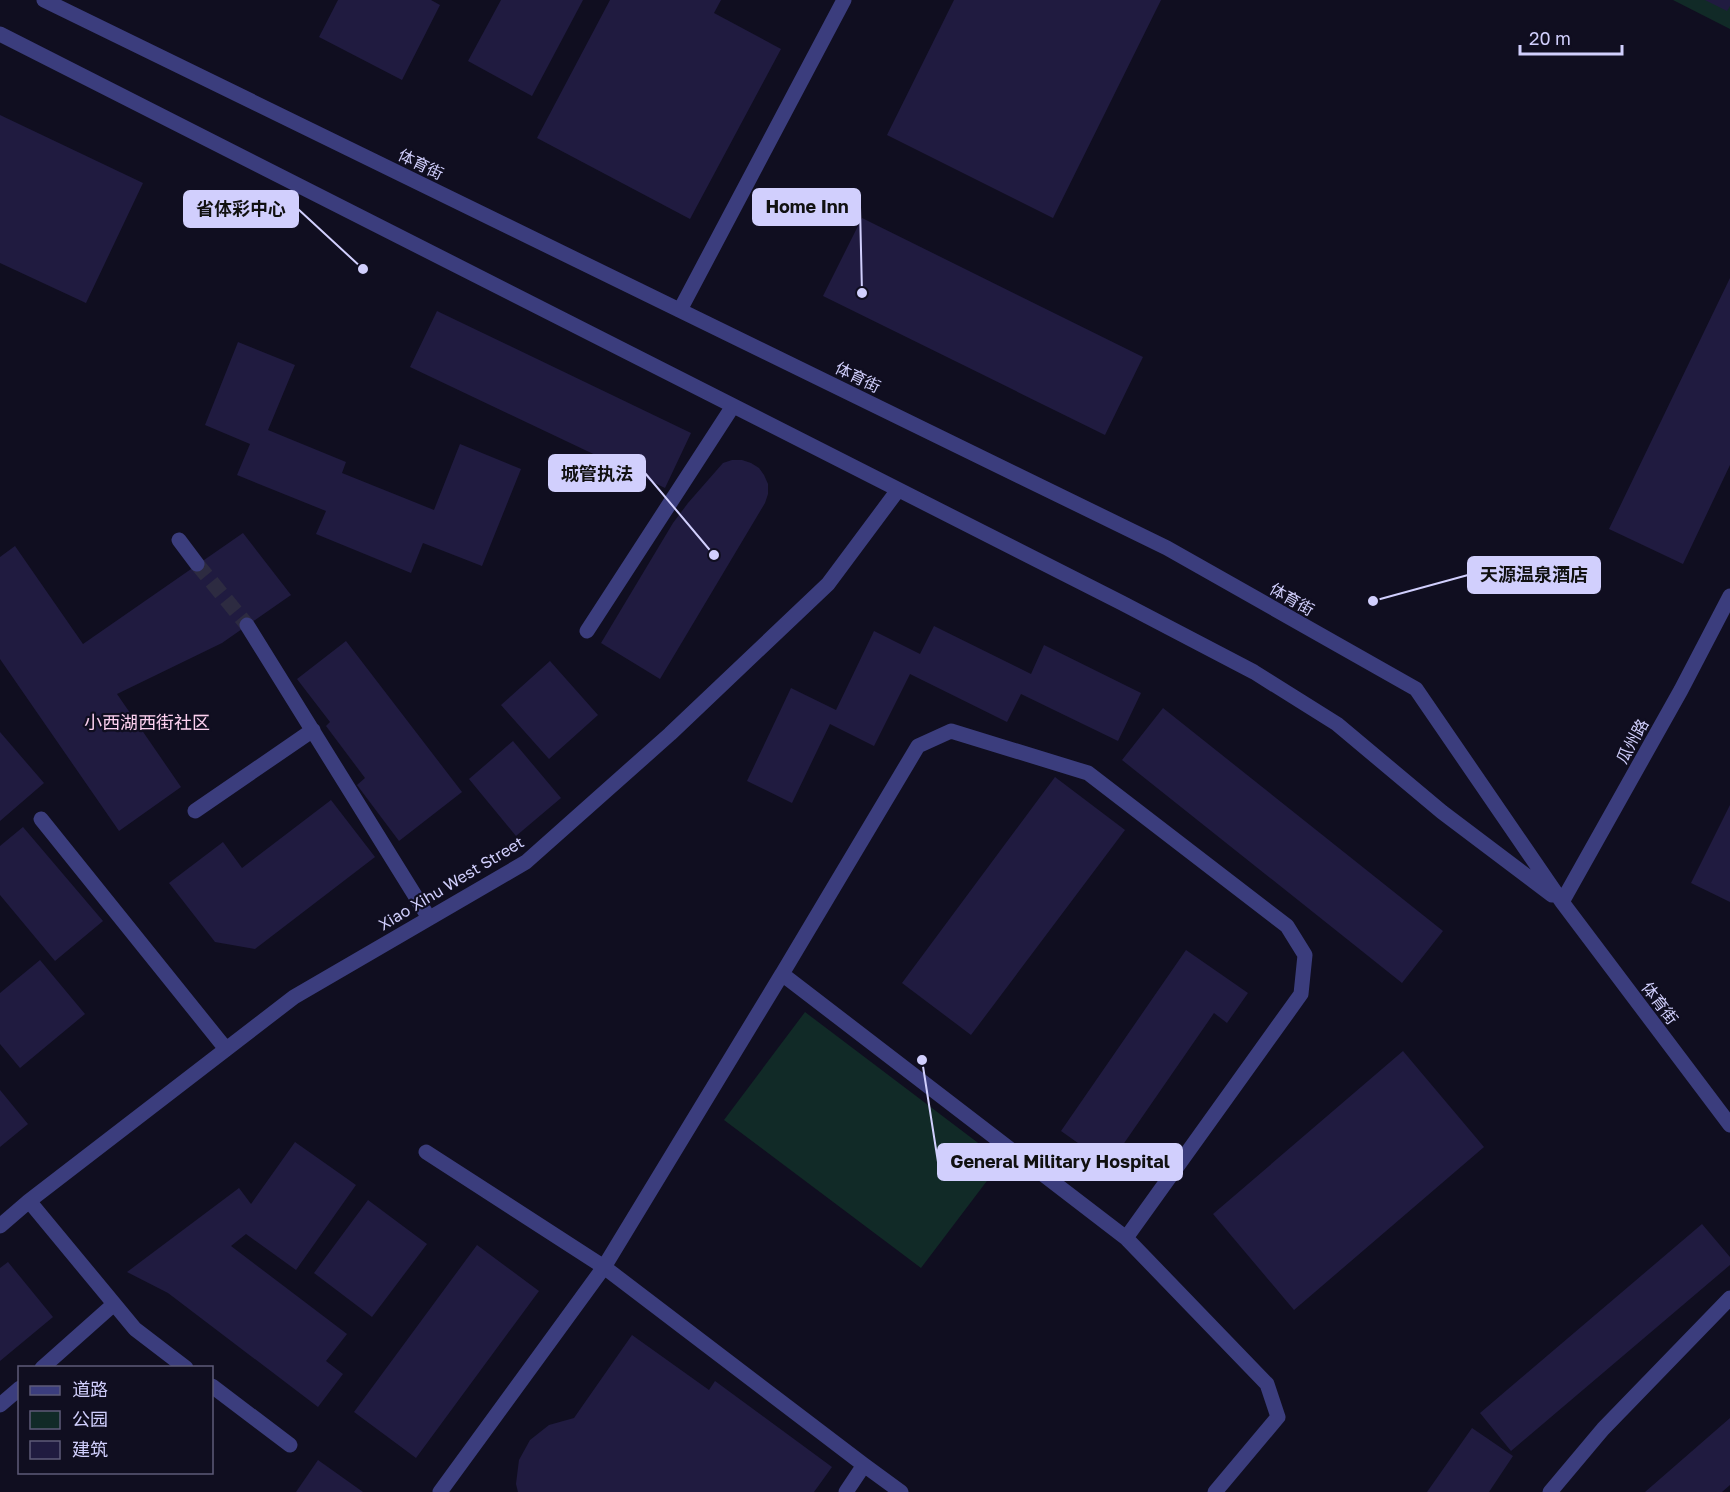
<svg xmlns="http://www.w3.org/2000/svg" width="1730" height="1492" viewBox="0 0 1730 1492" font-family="'Golos Text','Noto Sans SC',sans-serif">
<rect width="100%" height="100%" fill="#100e20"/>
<path fill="#112a27" d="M1673,0H1730V29Z
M805,1012L1002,1161L921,1268L724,1120Z"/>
<path fill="#201b40" d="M338,0H431L440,5L402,80L319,37Z
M501,0H583L532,96L468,61Z
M610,0H721L714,13L781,49L690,219L537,138Z
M954,0H1161L1053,218L887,135Z
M1705,0H1730V6L1727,11Z
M0,115L143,183L86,303L0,263Z
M862,218L1143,357L1105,435L823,296Z
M1730,278V465L1683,564L1609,529Z
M437,311L691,433L665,488L410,367Z
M238,342L295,365L268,430L346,462L342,473L434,510L460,444L521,469L482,566L423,543L411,573L316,534L326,511L237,475L250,444L205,425Z
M732,460H742L751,463L759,468L764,475L768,484V494L765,503L660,679L601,643L673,523L688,503L723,463Z
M243,533L291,595L222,643L117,694L181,787L119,831L0,659V557L15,546L83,644Z
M934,626L1031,674L1044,645L1141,693L1118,741L1021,694L1007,722L910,674L874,746L830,724L792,803L747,781L791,688L836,710L874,631L920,654Z
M346,641L462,792L399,841L357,785L365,778L326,726L330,722L297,679Z
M550,661L598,715L549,759L501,705Z
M1163,708L1443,931L1402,983L1122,760Z
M0,732L44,783L0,821Z
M513,741L561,798L516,836L469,779Z
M1055,777L1125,830L971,1035L902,983Z
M331,800L375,857L255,949L215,942L169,883L223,842L242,868Z
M1730,805V902L1691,883Z
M23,827L103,921L55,961L0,895V846Z
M1186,950L1248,993L1227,1023L1214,1013L1109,1165L1061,1131Z
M40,960L85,1014L20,1068L0,1044V993Z
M1403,1051L1484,1147L1294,1310L1213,1214Z
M0,1090L28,1124L0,1147Z
M295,1142L356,1185L296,1270L246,1234L231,1246L347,1334L326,1361L343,1374L318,1407L168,1293L127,1272L239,1188L251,1204Z
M368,1200L427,1244L372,1317L314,1273Z
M1702,1224L1730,1257V1265L1511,1451L1480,1413Z
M477,1245L539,1291L416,1458L354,1412Z
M8,1262L53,1317L0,1361V1268Z
M632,1335L709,1390L715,1381L832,1467L814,1492H518L516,1484L519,1460L530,1440L549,1425L574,1418Z
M1730,1418V1485L1722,1492H1645Z
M1472,1428L1513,1456L1489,1492H1427Z
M318,1460L363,1492H296Z"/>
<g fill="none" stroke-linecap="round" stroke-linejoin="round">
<path stroke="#2d2b41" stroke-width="15" stroke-dasharray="15 8" stroke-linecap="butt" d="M197,564L247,625"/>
<path stroke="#3b3d7d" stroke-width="15" d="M44,0L1167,548L1416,689L1562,902L1730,1125
M0,34L1122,603L1254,672L1337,724L1442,812L1552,895
M680,310L844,0
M179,540L197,564
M247,625L429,918
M587,631L733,406
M195,811L313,730
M41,819L226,1049
M1562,902L1681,690L1730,596
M426,1152L604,1267L864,1465L901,1492
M29,1201L135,1329L186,1368
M0,1226L29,1201L294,997L526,862L670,734L828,584L898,490
M1126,1238L1301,994L1305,955L1287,926L1088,773L951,731L918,746L782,974L1126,1238L1267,1384L1278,1417L1215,1492
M42,1368L114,1304
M212,1386L290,1445
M0,1405L20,1388
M440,1492L604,1267L782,974
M846,1492L864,1465
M1550,1492L1603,1429L1730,1298"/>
</g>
<g text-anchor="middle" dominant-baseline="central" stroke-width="4.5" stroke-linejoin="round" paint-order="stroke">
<g font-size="16" fill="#d1cffd" stroke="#100e20">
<text transform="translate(421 164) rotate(26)">体育街</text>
<text transform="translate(858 377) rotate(26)">体育街</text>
<text transform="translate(1292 599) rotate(30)">体育街</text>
<text transform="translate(1632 741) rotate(-61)">瓜州路</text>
<text transform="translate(451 883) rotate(-31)">Xiao Xihu West Street</text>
<text transform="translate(1660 1003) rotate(53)">体育街</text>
</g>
<g font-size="18" fill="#fdd1f0" stroke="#100e20">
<text x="147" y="722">小西湖西街社区</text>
</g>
</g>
<path fill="none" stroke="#d1cffd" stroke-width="2" d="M862 293L860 207M363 269L298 209M714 555L645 473M1373 601L1468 575M922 1060L938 1162"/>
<g fill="#d1cffd" stroke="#100e20" stroke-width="2">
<circle cx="862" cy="293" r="6"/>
<circle cx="363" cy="269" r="6"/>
<circle cx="714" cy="555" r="6"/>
<circle cx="1373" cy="601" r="6"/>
<circle cx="922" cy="1060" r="6"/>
</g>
<g fill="#d1cffd" stroke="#d1cffd" stroke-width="2">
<rect x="753" y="189" width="107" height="36" rx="6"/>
<rect x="184" y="191" width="114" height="36" rx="6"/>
<rect x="549" y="455" width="96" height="36" rx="6"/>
<rect x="1468" y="557" width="132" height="36" rx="6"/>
<rect x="938" y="1144" width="244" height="36" rx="6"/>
</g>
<g font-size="18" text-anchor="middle" font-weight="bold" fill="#111">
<text x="807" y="213">Home Inn</text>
<text x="241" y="215">省体彩中心</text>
<text x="597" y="480">城管执法</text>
<text x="1534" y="581">天源温泉酒店</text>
<text x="1060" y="1168">General Military Hospital</text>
</g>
<rect x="18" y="1366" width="195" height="108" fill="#100e20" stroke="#5d5b78" stroke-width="1.5"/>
<rect x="30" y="1386" width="30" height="9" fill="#3b3d7d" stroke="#5d5b78" stroke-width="1.5"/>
<text x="72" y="1396" font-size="18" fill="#d1cffd">道路</text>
<rect x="30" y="1411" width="30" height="18" fill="#112a27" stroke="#5d5b78" stroke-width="1.5"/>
<text x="72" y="1426" font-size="18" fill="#d1cffd">公园</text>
<rect x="30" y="1441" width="30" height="18" fill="#201b40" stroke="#5d5b78" stroke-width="1.5"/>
<text x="72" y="1456" font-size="18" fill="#d1cffd">建筑</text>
<path d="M1520 45v9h102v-9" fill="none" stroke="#d1cffd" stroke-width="3"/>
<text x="1529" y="45" font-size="18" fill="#d1cffd" stroke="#100e20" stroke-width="4.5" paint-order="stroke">20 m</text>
</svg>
